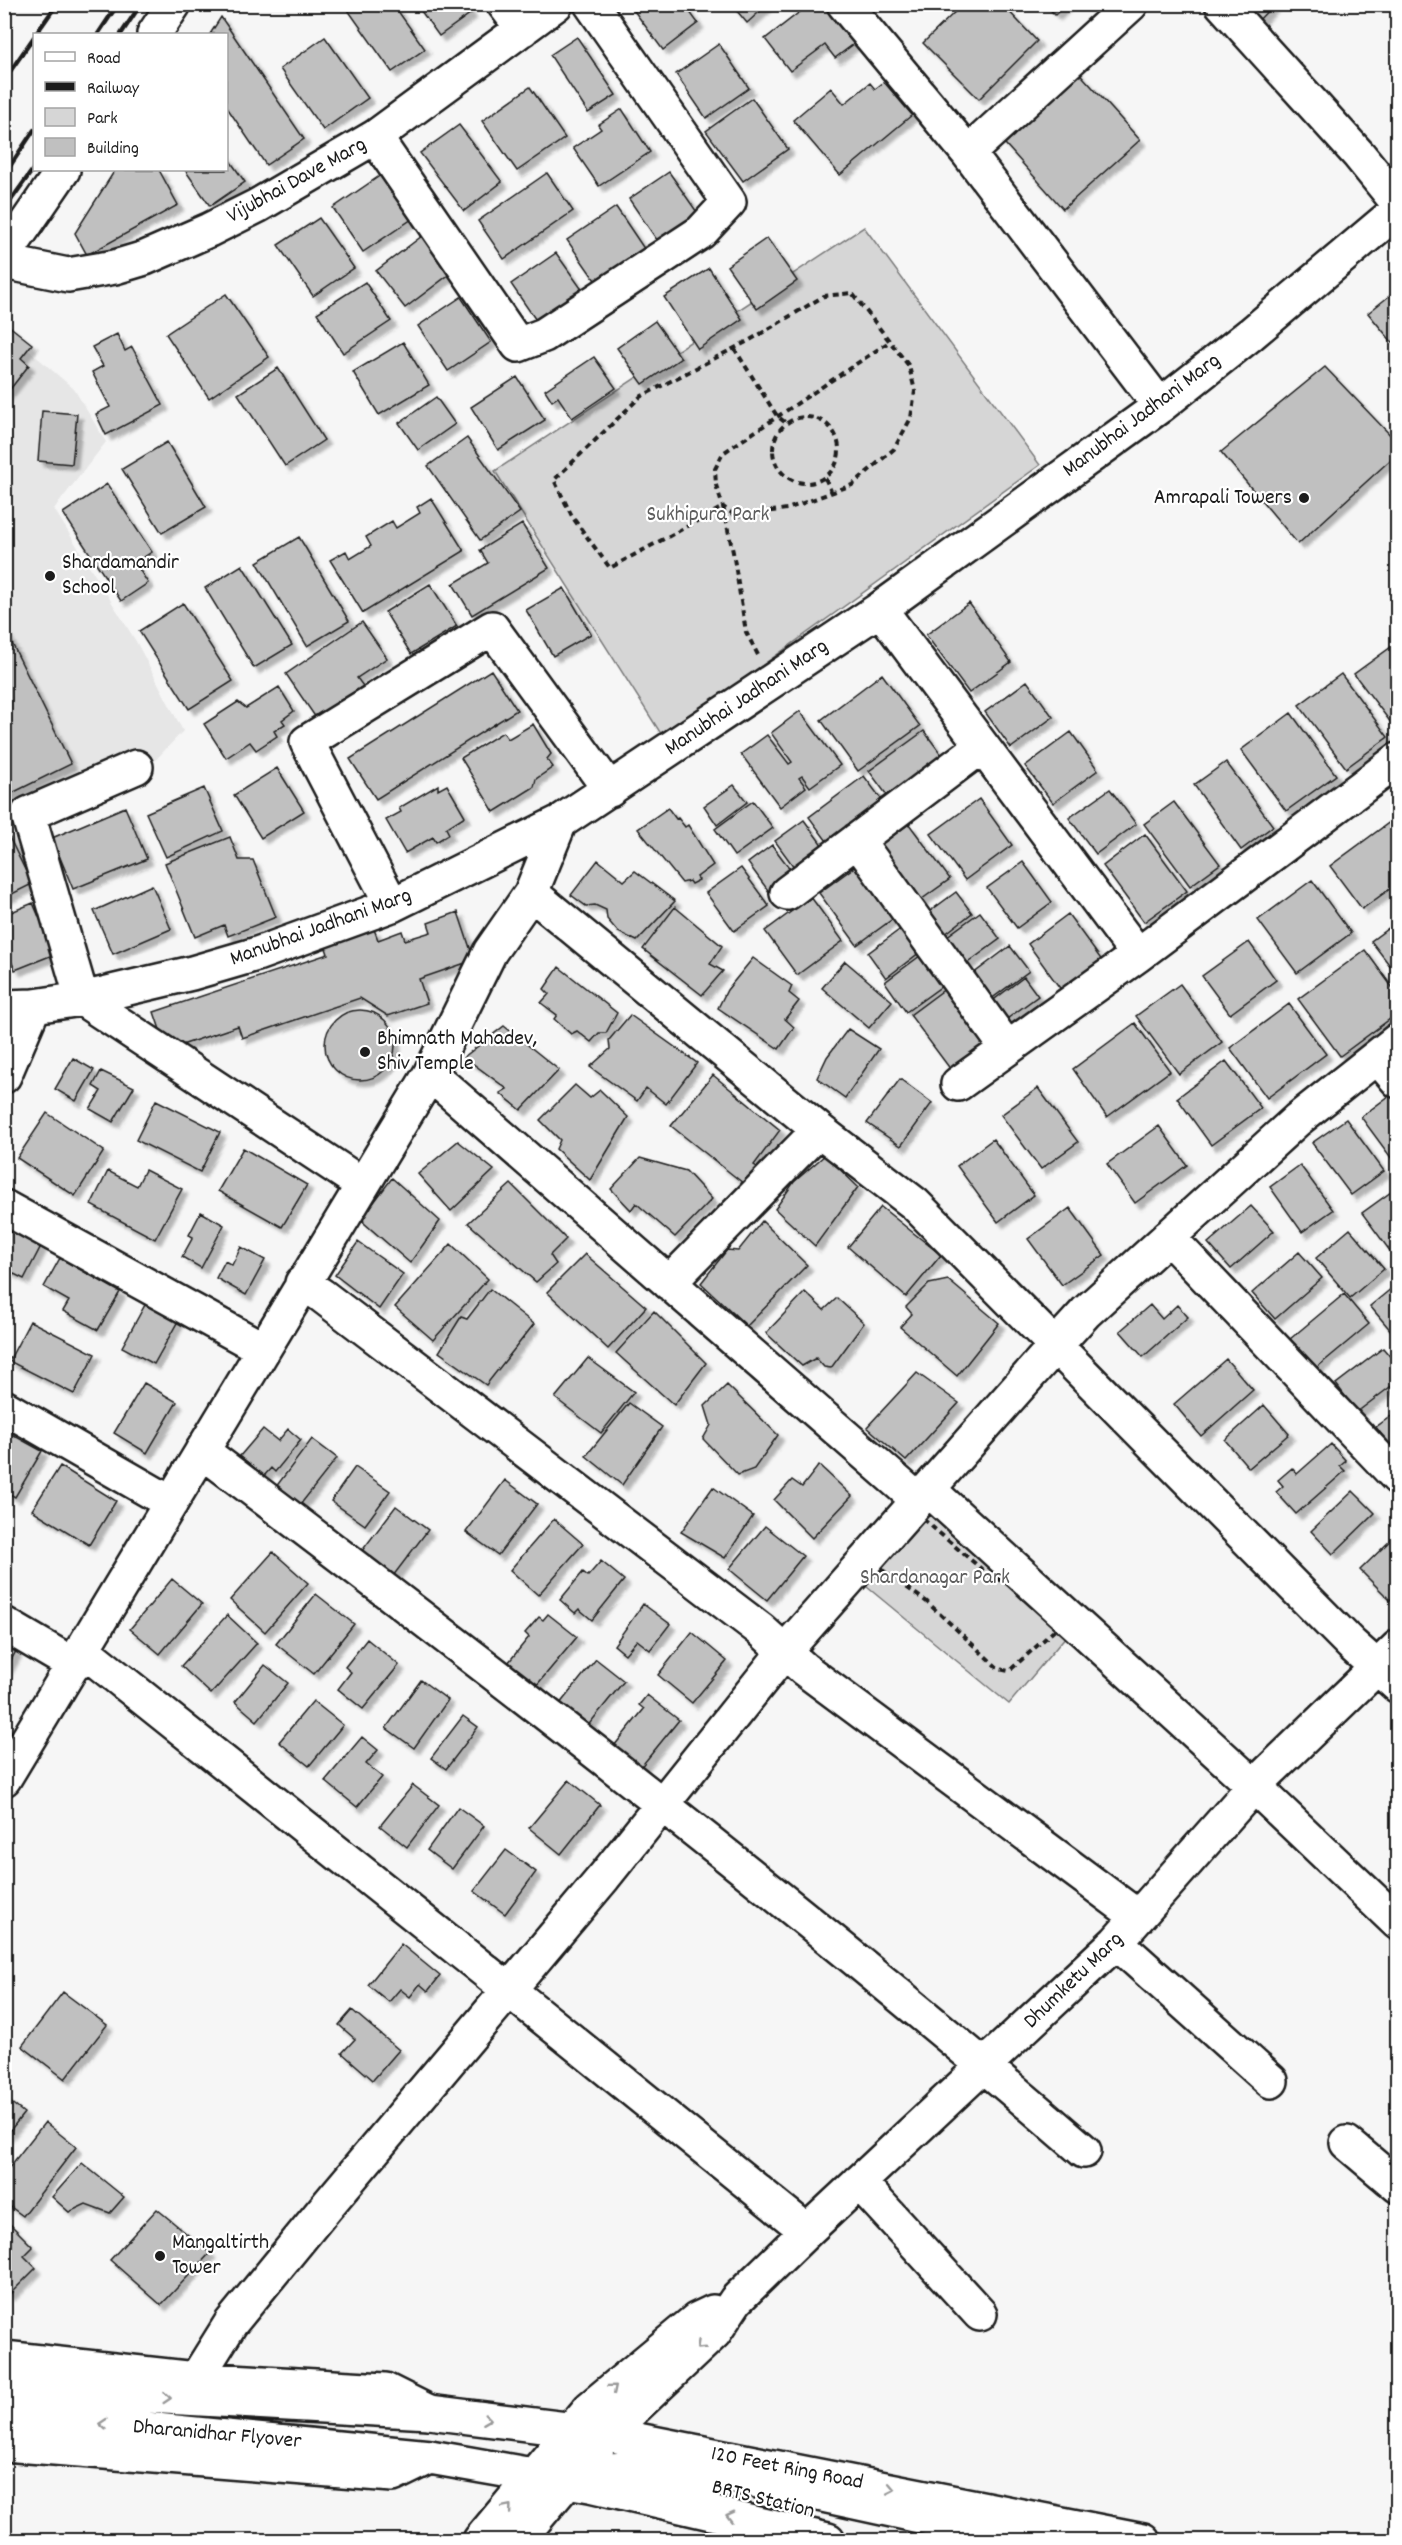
<svg xmlns="http://www.w3.org/2000/svg" width="1402" height="2545" viewBox="0 0 1402 2545" font-family="Dekko,sans-serif">
<defs>
<filter id="shadow"><feDropShadow dx="5.5" dy="5.5" stdDeviation="1.5" flood-color="#0004"/></filter>
</defs>
<rect width="100%" height="100%" fill="#f6f6f6"/>
<filter id="ink" filterUnits="userSpaceOnUse"><feTurbulence type="fractalNoise" baseFrequency=".0167" numOctaves="2"/><feDisplacementMap in="SourceGraphic" scale="12" xChannelSelector="R" yChannelSelector="G"/><feConvolveMatrix kernelMatrix="1 2 1 2 8 2 1 2 1" color-interpolation-filters="sRGB"/></filter>
<g filter="url(#ink)">
<path fill="#e6e6e6" d="M4,329L74,389L106,442L54,509L137,643L183,731L126,791L5,833Z"/>
<path fill="#d6d6d6" stroke="#797979" stroke-width="1.5" d="M864,227L1040,465L663,737L495,471Z
M925,1502L1072,1629L1009,1704L856,1578Z"/>
<path fill="#c0c0c0" stroke="#1c1c1c" stroke-width="1.5" filter="url(#shadow)" d="M357,4H393L425,49L392,72L348,10Z
M416,4H465L471,13L439,36Z
M629,4H684L698,23L663,50Z
M731,4H768L747,23Z
M810,4H826L855,43L835,58L825,45L790,71L765,39Z
M963,4H1002L1037,41L979,99L923,43Z
M1045,4H1066L1055,15Z
M1241,4H1274L1258,21Z
M221,17L304,139L266,165L226,106V34H210Z
M325,37L368,98L323,130L280,69Z
M577,37L616,95L588,113L550,55Z
M719,44L749,88L706,118L676,74Z
M1074,67L1140,140L1063,209L998,136Z
M884,82L912,115L840,175L793,120L831,88L844,104L870,83L875,89Z
M530,87L565,138L517,171L482,121Z
M752,98L788,149L743,181L706,131Z
M622,109L650,152L599,186L573,148L601,129L598,125Z
M459,125L502,182L464,211L420,153Z
M226,155L245,182L210,206L185,170H226Z
M115,170H159L178,205L87,255L75,233Z
M669,172L699,215L659,243L629,199Z
M547,173L573,211L504,259L478,221Z
M381,175L412,219L363,252L333,208Z
M616,207L647,253L599,286L567,240Z
M319,218L354,268L313,296L278,245Z
M422,236L451,273L405,308L376,271Z
M767,238L797,281L757,309L727,266Z
M556,253L588,298L542,329L511,284Z
M709,268L742,319L698,349L664,297Z
M365,282L391,321L343,353L317,313Z
M1398,289V338L1392,342L1368,313Z
M226,294L269,357L209,398L166,334Z
M461,297L491,342L448,371L418,326Z
M655,321L681,358L643,384L617,348Z
M8,325L32,344L21,358L29,365L4,397V330Z
M117,334L125,351L132,347L163,405L106,435L96,414L110,407L92,372L103,366L92,347Z
M403,342L429,385L379,415L353,372Z
M594,357L616,388L572,418L558,397L552,401L545,390Z
M1325,367L1398,443V453L1298,544L1221,452Z
M278,368L324,440L285,466L238,394Z
M517,377L545,420L498,450L471,407Z
M436,397L455,424L418,450L399,423Z
M42,411L77,414L72,464L38,461Z
M467,438L520,512L480,540L428,466Z
M167,442L206,507L162,533L122,469Z
M107,484L152,552L135,563L148,583L121,601L63,513Z
M431,498L464,551L363,613L330,560L346,551L350,559L371,546L366,537L392,521L396,528L420,513L417,507Z
M522,524L549,568L472,615L453,584L488,563L480,550Z
M299,537L349,621L307,646L257,562Z
M242,565L292,645L254,668L205,588Z
M430,584L457,626L411,654L385,612Z
M564,588L591,634L553,656L526,610Z
M183,603L233,681L189,709L139,631Z
M969,603L1011,662L969,693L926,635Z
M362,622L387,658L357,678L363,686L316,718L286,674Z
M4,627L71,764L4,797Z
M1398,642V732L1354,674Z
M491,670L517,710L376,799L350,759Z
M882,674L920,726L858,771L821,720Z
M1341,674L1388,737L1346,768L1299,705Z
M1027,681L1053,717L1011,748L985,712Z
M279,687L294,711L282,720L285,724L274,731L277,736L256,750L250,742L226,758L204,724L238,702L246,708Z
M800,711L840,765L810,787L802,776L799,778L806,787L780,807L741,754L767,735L789,764L792,762L771,733Z
M1291,713L1336,775L1286,811L1241,750Z
M533,724L551,754L547,759L553,767L536,779L534,787L494,812L461,758L503,732L508,739Z
M924,731L950,766L895,806L869,771Z
M1071,732L1098,770L1053,803L1025,766Z
M1226,762L1273,826L1241,850L1194,785Z
M277,768L304,811L261,838L234,795Z
M864,776L891,812L835,852L809,817Z
M438,785V790L447,785L465,816L446,828L449,834L436,842L433,837L405,853L386,820L401,812L399,808Z
M734,785L747,802L717,825L704,806Z
M204,788L223,831L166,857L146,813Z
M1110,789L1136,824L1096,854L1069,818Z
M979,799L1012,845L965,880L931,834Z
M753,801L773,828L734,856L715,829Z
M1174,802L1220,864L1190,886L1144,824Z
M125,807L147,859L73,889L52,838Z
M668,808L676,819L678,818L685,827L688,825L713,865L697,877L699,880L691,884L689,881L682,883L638,829Z
M1398,816V883L1362,909L1330,866Z
M804,820L831,857L802,878L775,841Z
M909,824L950,879L915,904L875,849Z
M7,833L32,884L4,898V834Z
M1145,834L1187,891L1144,922L1103,866Z
M230,837L239,860H253L276,917L228,936L224,925L195,937L165,863Z
M772,845L800,882L775,900L748,863Z
M598,860L624,881L635,871L675,901L637,941L618,932L607,919L606,910L595,905L586,906L571,895Z
M1023,862L1052,902L1017,928L987,888Z
M860,863L898,915L857,945L819,893Z
M741,868L769,906L734,931L706,893Z
M1312,880L1351,933L1297,973L1258,920Z
M152,885L171,929L113,954L94,911Z
M956,892L972,913L945,934L929,912Z
M811,897L843,941L797,975L765,931Z
M33,903L55,954L15,970L4,944V915Z
M675,907L722,946L710,964L723,971L702,995L643,949Z
M458,912L474,960L419,979L427,1003L388,1016L360,998L242,1038L238,1026L167,1050L154,1012L328,954L325,945L374,929L378,940L402,931L405,940L431,932L428,923Z
M980,912L1000,939L962,967L942,940Z
M1068,914L1103,962L1062,991L1028,944Z
M1398,921V976L1371,941Z
M906,925L924,949L886,978L868,953Z
M1249,942L1276,980L1230,1014L1202,976Z
M1010,946L1029,971L987,1002L969,977Z
M1365,950L1398,995V1013L1340,1056L1298,999Z
M924,953L946,983L906,1012L885,982Z
M753,958L792,986L789,993L799,1001L785,1019L794,1027L779,1049L718,1008L727,990Z
M845,961L892,1001L869,1028L822,988Z
M559,967L617,1013L606,1033H599L591,1042L577,1031L571,1034L554,1019L557,1015L541,1003L549,994L544,989Z
M1024,977L1038,996L1004,1021L991,1002Z
M1180,984L1222,1042L1179,1074L1136,1016Z
M949,986L993,1046L954,1074L910,1015Z
M1289,1004L1326,1054L1267,1098L1230,1048Z
M325 1045a35 35 0 1 1 70 0a35 35 0 1 1-70 0Z
M630,1015L697,1063L666,1104L646,1088L637,1101L590,1067L610,1049L609,1040Z
M1135,1023L1170,1071L1107,1117L1073,1069Z
M504,1026L559,1070L521,1110L500,1093L507,1089L464,1057Z
M848,1029L879,1049L845,1098L817,1078L827,1057Z
M73,1058L94,1070L76,1101L55,1089Z
M1226,1061L1261,1108L1211,1145L1177,1098Z
M101,1071L134,1087L113,1122L90,1109L101,1091L93,1086Z
M713,1075L780,1130L754,1165L760,1169L748,1187L671,1126Z
M900,1079L932,1103L901,1146L867,1123Z
M575,1085L590,1098L600,1090L628,1117L590,1180L556,1149L560,1140L540,1120Z
M1038,1088L1078,1142L1041,1169L1001,1115Z
M1397,1090L1398,1154L1392,1159L1361,1117Z
M156,1100L220,1132L200,1172L136,1140Z
M47,1113L104,1151L75,1196L17,1158Z
M1346,1119L1384,1171L1351,1195L1312,1143Z
M1159,1126L1187,1165L1135,1203L1107,1164Z
M993,1139L1034,1195L998,1222L957,1166Z
M458,1141L494,1170L451,1211L418,1174Z
M243,1148L307,1185L282,1227L218,1191Z
M825,1155L858,1187L815,1246L775,1209L794,1182Z
M640,1158L686,1171L712,1199L675,1237L636,1203L631,1210L611,1189Z
M1300,1165L1333,1210L1302,1232L1270,1187Z
M145,1170L182,1189L155,1239L91,1205L108,1171L137,1186Z
M392,1178L440,1221L410,1263L364,1223L363,1217Z
M511,1184L566,1239L550,1255L556,1264L536,1282L468,1223Z
M1398,1187V1245L1390,1251L1362,1213Z
M1251,1206L1274,1231L1231,1269L1208,1243Z
M881,1207L941,1255L906,1297L848,1247Z
M1070,1208L1104,1255L1062,1285L1028,1239Z
M201,1212L224,1225L201,1268L182,1257L193,1237L189,1235Z
M762,1221L807,1265L747,1326L701,1283L727,1250L738,1251Z
M4,1227L41,1246L24,1279L4,1269Z
M1350,1229L1384,1269L1350,1298L1316,1258Z
M358,1242L403,1274L379,1309L335,1275Z
M451,1244L488,1279L433,1340L395,1307Z
M241,1247L265,1260L246,1295L216,1278L225,1261L232,1265Z
M1299,1252L1322,1278L1275,1319L1252,1293Z
M585,1254L646,1307L608,1349L547,1292Z
M60,1258L120,1292L98,1330L63,1311L69,1301L44,1287Z
M948,1280L999,1323L957,1376L900,1327L912,1314L906,1307L929,1284Z
M1398,1283V1339L1370,1306Z
M490,1289L534,1324L486,1385L439,1352L461,1317L467,1319Z
M805,1292L824,1310L837,1298L864,1323L831,1368L824,1367L816,1358L802,1366L766,1333Z
M1344,1294L1369,1324L1315,1369L1290,1339Z
M146,1303L178,1321L154,1364L122,1347Z
M1150,1305L1162,1319L1177,1305L1188,1317L1143,1357L1120,1331Z
M654,1311L706,1363L674,1405L616,1353Z
M30,1321L95,1354L74,1394L9,1361Z
M1383,1348L1398,1366V1381L1357,1412L1336,1384Z
M588,1358L634,1392L601,1433L555,1398Z
M1226,1359L1253,1390L1201,1436L1174,1404Z
M917,1373L959,1403L906,1461L867,1427Z
M144,1383L177,1402L147,1453L114,1433Z
M727,1385L778,1435L754,1469L738,1475L703,1439L711,1425L705,1406Z
M629,1403L662,1427L622,1485L586,1456Z
M1264,1405L1289,1434L1249,1468L1225,1440Z
M1398,1411V1456H1397L1376,1427Z
M263,1429L278,1441L288,1429L301,1440L275,1472L271,1468L264,1476L240,1456Z
M4,1430L42,1451L15,1497L4,1491Z
M312,1439L337,1458L296,1510L272,1492Z
M1331,1444L1346,1461L1340,1466L1345,1471L1296,1514L1276,1492L1283,1486L1278,1480L1292,1468L1297,1474Z
M819,1465L852,1496L812,1538L774,1500L792,1480L802,1487Z
M60,1466L116,1501L89,1545L32,1510Z
M355,1467L390,1491L365,1525L331,1501Z
M505,1480L537,1504L498,1555L466,1532Z
M713,1487L753,1516L725,1558L681,1532Z
M1353,1491L1375,1513L1333,1554L1311,1531Z
M396,1506L428,1530L393,1576L361,1552Z
M554,1519L583,1544L538,1595L510,1570Z
M765,1526L803,1556L767,1600L729,1569Z
M1398,1533V1593L1390,1600L1360,1570Z
M273,1552L308,1583L265,1632L230,1600Z
M601,1561L624,1580L592,1620L579,1609L575,1613L560,1600L583,1572L588,1576Z
M172,1579L202,1604L160,1654L130,1629Z
M316,1594L354,1624L314,1674L276,1644Z
M643,1604L670,1624L650,1650L637,1640L625,1654L614,1645Z
M548,1614L577,1637L536,1686L508,1663L529,1637L525,1633L539,1617L543,1620Z
M227,1615L257,1643L211,1694L181,1666Z
M692,1632L727,1661L692,1703L658,1675Z
M367,1639L399,1665L363,1709L338,1689L351,1672L345,1667Z
M4,1645L16,1651L4,1673Z
M596,1659L624,1681L586,1728L559,1705Z
M265,1665L288,1683L257,1721L235,1702Z
M421,1680L448,1700L414,1748L386,1728Z
M647,1695L679,1720L640,1768L614,1746L644,1709L639,1705Z
M313,1701L343,1725L309,1766L279,1742Z
M463,1716L478,1727L446,1769L431,1758Z
M362,1737L378,1750L366,1764L382,1777L357,1807L325,1781Z
M569,1780L600,1805L561,1854L529,1828Z
M413,1785L439,1805L407,1847L380,1826Z
M458,1807L484,1826L452,1869L427,1850Z
M506,1850L536,1872L505,1914L474,1891Z
M401,1944L440,1976L428,1991L420,1984L410,1997L400,1989L389,2002L368,1985Z
M63,1992L107,2025L65,2079L22,2046Z
M352,2010L399,2050L373,2080L342,2053L355,2039L339,2025Z
M4,2097L24,2113L4,2138Z
M45,2122L76,2147L23,2216L4,2202V2174Z
M82,2163L124,2197L110,2213L86,2204L69,2212L52,2197Z
M157,2209L210,2253L161,2305L110,2260Z
M10,2224L33,2247L24,2256L36,2268L9,2295L4,2290V2229Z"/>
<g fill="none" stroke-linecap="round" stroke-linejoin="round">
<g stroke="#1c1c1c" stroke-width="38">
<path id="minor" d="M504,4L523,29
M844,4L968,153L1131,4
M1222,4L1359,155L1398,203
M154,34L174,4
M375,137L518,345L544,335L701,232L729,202L591,4
M968,153L1160,406
M4,256L63,170
M4,262L68,275L115,267L145,258L209,230L257,206L375,137L556,4
M880,609L1138,955
M136,767L28,814L82,999L363,1185
M857,840L1007,1048
M531,893L819,1130L915,1204L1352,1645L1398,1686
M787,893L982,746
M392,905L307,742L492,628L610,790
M4,1007L34,1006L82,999L192,973L257,954L392,905L560,822L880,609L1160,406L1251,334L1398,210
M1377,1057L1398,1081
M430,1074L918,1500
M4,1076L34,1006
M958,1084L1138,955L1398,760
M4,1207L263,1349
M1168,1237L1398,1478
M302,1283L321,1295L761,1630L804,1669L1138,1917
M669,1283L819,1130
M4,1407L171,1503
M202,1451C501,1677 800,1906 1084,2151
M928,1489L1254,1786L1398,1923
M4,1624L74,1665
M83,1650L509,1990L807,2231
M4,1779L430,1074L490,952L531,893L560,822
M1116,1942L1271,2081
M1347,2143L1398,2186
M859,2182L980,2314
M4,2358L196,2379L385,2390L429,2412
M196,2379L231,2323L326,2207L604,1877L784,1652L1055,1346L1086,1312L1297,1120L1398,1040
M4,2444L393,2475L430,2457
M684,2465L1030,2540
M563,2472L630,2469L708,2486
M480,2540L590,2408L696,2320L713,2312
M518,2540L607,2434L714,2333L736,2300L807,2231L1116,1942L1254,1786L1398,1647"/>
</g>
<g stroke="#1c1c1c" stroke-width="38">
<path id="major" d="M4,2383L147,2396L429,2412L607,2434L1143,2540
M4,2415L430,2457L590,2485L828,2540"/>
</g>
<path stroke="#1c1c1c" stroke-width="4" stroke-dasharray="6 4.5" stroke-linecap="butt" d="M734,348L777,416L786,423
M773 450a33 33 0 1 1 66 0a33 33 0 1 1-66 0Z
M825,478L832,493
M758,655L746,632L733,552L723,507L610,568L573,518L554,480L640,397L750,340L824,296L852,293L909,366L915,391L911,418L894,449L852,485L787,509L736,516L723,507L716,485L715,469L723,453L889,342
M923,1519L992,1578L1009,1582L1047,1612L1057,1628L1009,1671L999,1669L927,1602L881,1569V1562Z"/>
<use href="#minor" stroke="#fff" stroke-width="33"/>
<use href="#major" stroke="#fff" stroke-width="33"/>
<path stroke="#1c1c1c" stroke-width="4.5" d="M36,34L57,4
M98,34L118,4
M121,34L141,4
M4,80L34,37
M4,175L34,130
M4,210L34,168"/>
</g>
<defs><path id="oneway-chevron" d="M-2-3.5L2.5 0L-2 3.5" fill="none" stroke-width="1.6" stroke-linecap="round" stroke-linejoin="round" transform="scale(1.5)"/></defs>
<g stroke="#999">
<use href="#oneway-chevron" transform="translate(700 2346) rotate(137)"/>
<use href="#oneway-chevron" transform="translate(613 2388) rotate(-40)"/>
<use href="#oneway-chevron" transform="translate(167 2398) rotate(4)"/>
<use href="#oneway-chevron" transform="translate(487 2419) rotate(7)"/>
<use href="#oneway-chevron" transform="translate(103 2424) rotate(-175)"/>
<use href="#oneway-chevron" transform="translate(891 2489) rotate(11)"/>
<use href="#oneway-chevron" transform="translate(508 2508) rotate(-50)"/>
<use href="#oneway-chevron" transform="translate(730 2516) rotate(-166)"/>
</g>
</g>
<g fill="#1c1c1c" stroke="#fff" stroke-width="2">
<circle cx="1304" cy="498" r="6"/>
<circle cx="50" cy="576" r="6"/>
<circle cx="365" cy="1052" r="6"/>
<circle cx="160" cy="2256" r="6"/>
</g>
<g text-anchor="middle" dominant-baseline="central" stroke-width="4.5" stroke-linejoin="round" paint-order="stroke">
<g font-size="22" fill="#1c1c1c" stroke="#fff">
<text transform="translate(297 181) rotate(-29)">Vijubhai Dave Marg</text>
<text transform="translate(1142 416) rotate(-37)">Manubhai Jadhani Marg</text>
<text transform="translate(747 698) rotate(-34)">Manubhai Jadhani Marg</text>
<text transform="translate(321 928) rotate(-20)">Manubhai Jadhani Marg</text>
<text transform="translate(1074 1981) rotate(-44)">Dhumketu Marg</text>
<text transform="translate(217 2435) rotate(5)">Dharanidhar Flyover</text>
<text transform="translate(787 2469) rotate(11)">120 Feet Ring Road</text>
<text transform="translate(763 2500) rotate(14)">BRTS Station</text>
</g>
<g font-size="22" fill="#1c1c1c" stroke="#fff" text-anchor="start">
<text x="1292" y="498" text-anchor="end">Amrapali Towers</text>
<text x="62" y="563">Shardamandir<tspan x="62" dy="25">School</tspan></text>
<text x="377" y="1039">Bhimnath Mahadev,<tspan x="377" dy="25">Shiv Temple</tspan></text>
<text x="172" y="2243">Mangaltirth<tspan x="172" dy="25">Tower</tspan></text>
</g>
<g font-size="22" fill="#5d5d5d" stroke="#fff">
<text x="708" y="515">Sukhipura Park</text>
<text x="935" y="1578">Shardanagar Park</text>
</g>
</g>
<rect width="1402" height="2545" fill="none" stroke="#fff" stroke-width="24"/>
<rect x="12" y="12" width="1378" height="2521" fill="none" stroke="#1c1c1c" stroke-width="2" filter="url(#ink)"/>
<rect x="33" y="33" width="195" height="138" fill="#ffffff" stroke="#a4a4a4" stroke-width="1.5"/>
<rect x="45" y="52" width="30" height="9" fill="#ffffff" stroke="#a4a4a4" stroke-width="1.5"/>
<text x="87" y="63" font-size="18" fill="#1c1c1c">Road</text>
<rect x="45" y="82" width="30" height="9" fill="#1c1c1c" stroke="#a4a4a4" stroke-width="1.5"/>
<text x="87" y="93" font-size="18" fill="#1c1c1c">Railway</text>
<rect x="45" y="108" width="30" height="18" fill="#d6d6d6" stroke="#a4a4a4" stroke-width="1.5"/>
<text x="87" y="123" font-size="18" fill="#1c1c1c">Park</text>
<rect x="45" y="138" width="30" height="18" fill="#c0c0c0" stroke="#a4a4a4" stroke-width="1.5"/>
<text x="87" y="153" font-size="18" fill="#1c1c1c">Building</text>
</svg>
